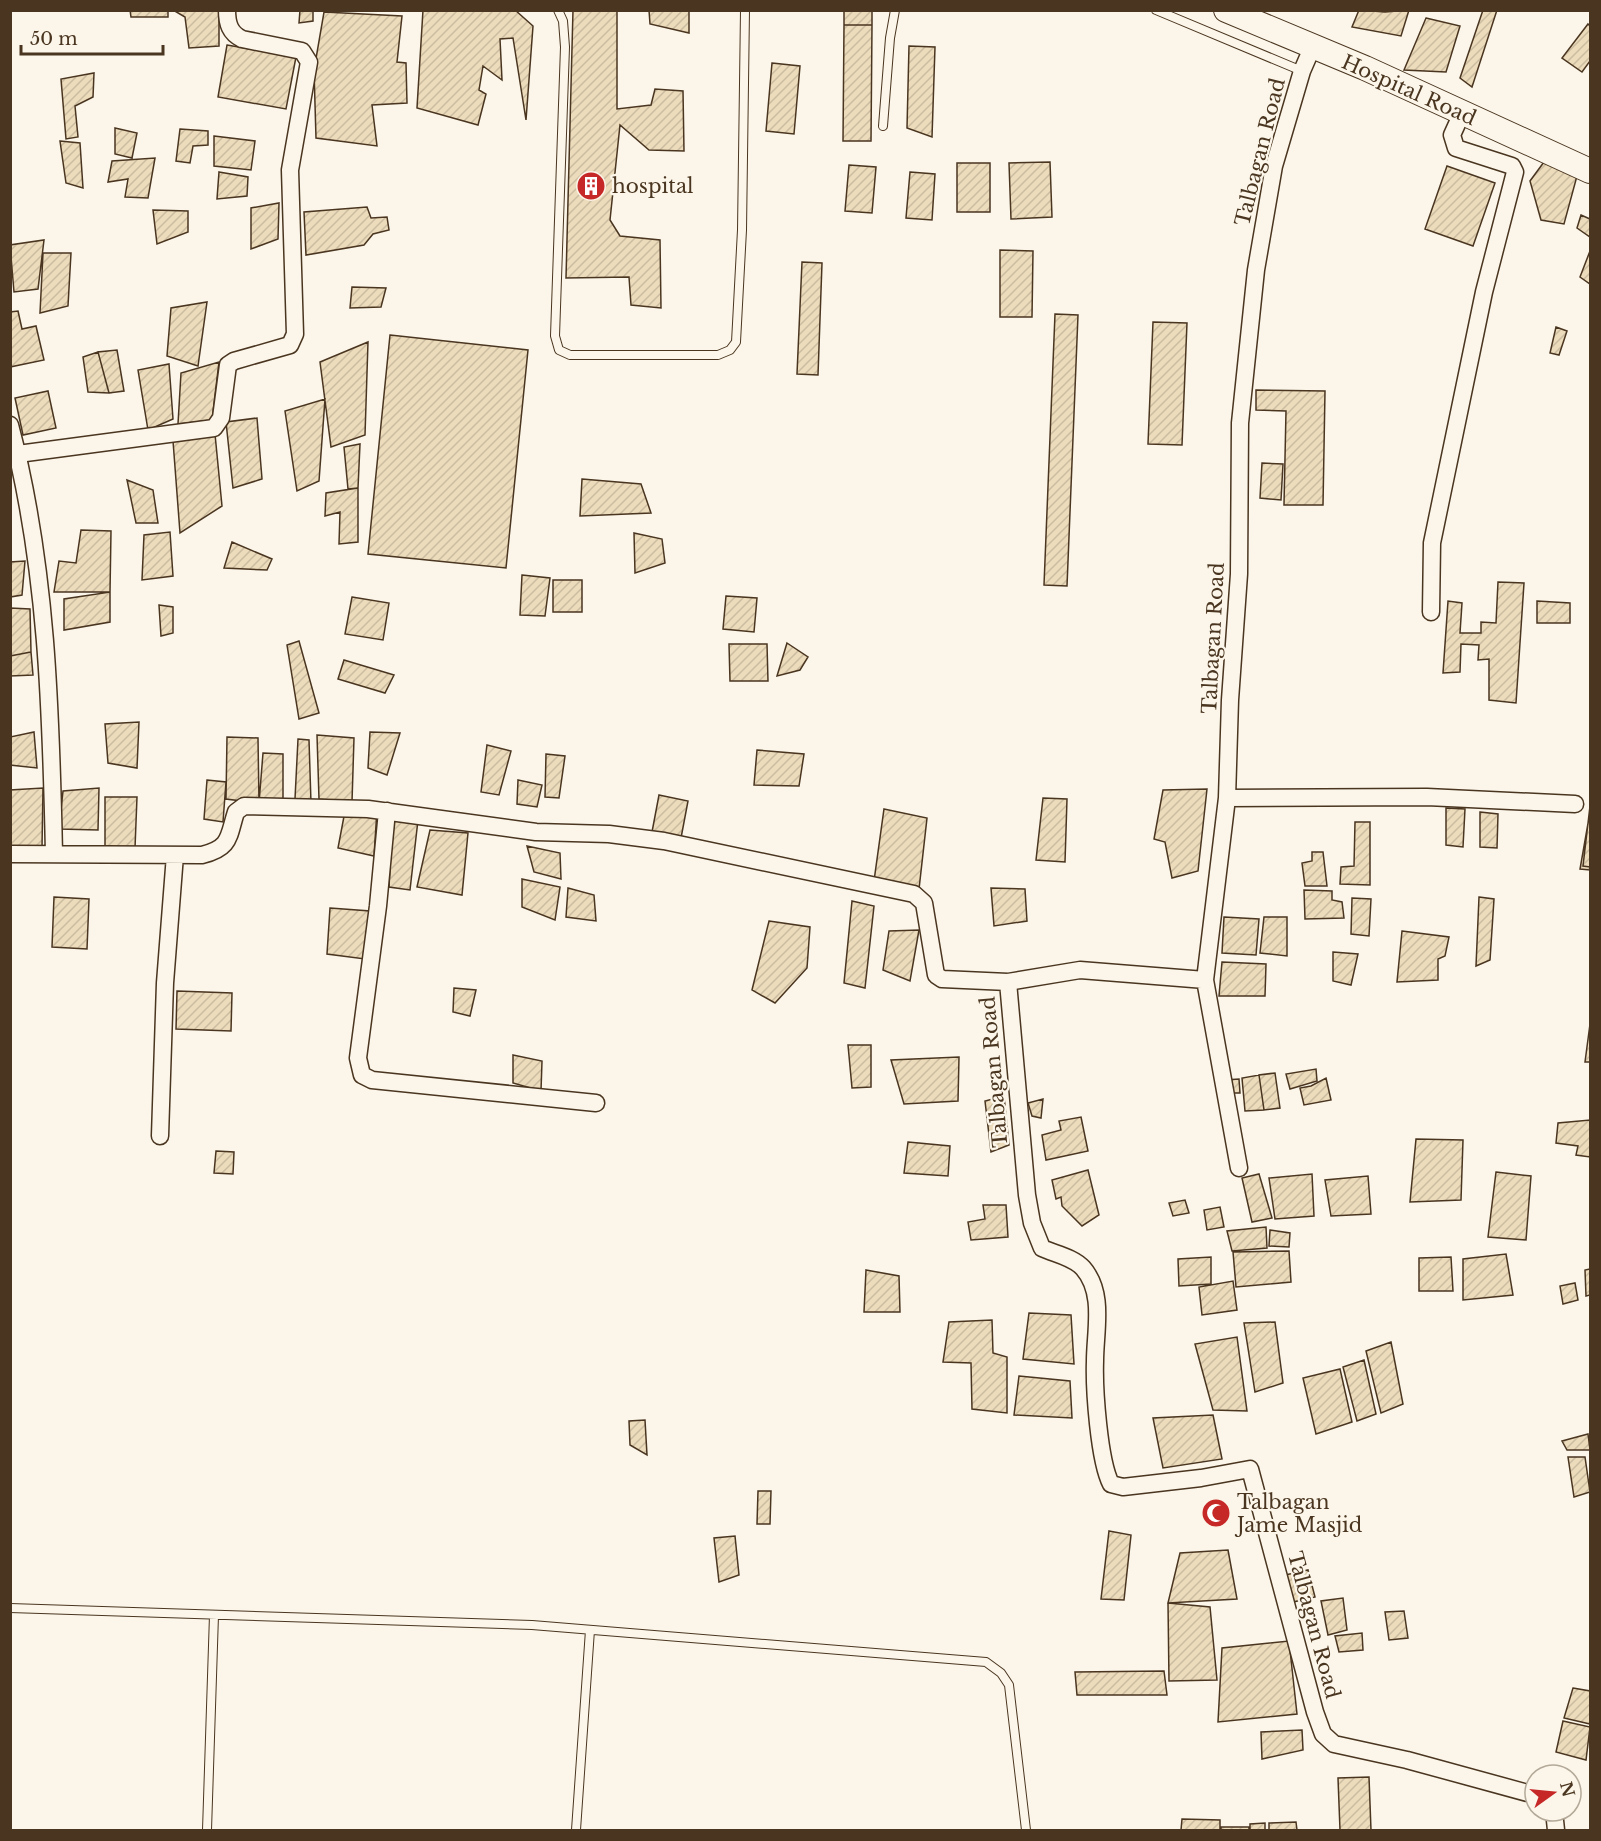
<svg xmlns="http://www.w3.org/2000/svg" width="1601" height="1841" viewBox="0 0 1601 1841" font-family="'Libre Baskerville',serif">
<defs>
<pattern id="building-hatch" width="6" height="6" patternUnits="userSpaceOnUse" patternTransform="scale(1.5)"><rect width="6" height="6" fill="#ecdcbc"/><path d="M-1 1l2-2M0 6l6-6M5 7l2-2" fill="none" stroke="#ccbda1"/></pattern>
</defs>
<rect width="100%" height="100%" fill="#fbf6e9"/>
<path fill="url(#building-hatch)" stroke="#4a3520" stroke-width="1.5" d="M130,10H168V17H131Z
M173,10H219V46L189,48L185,17Z
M300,10H313V21L299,23Z
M423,10H515L533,26L526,120L513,38L500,39L502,80L483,66L479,90L486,94L478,125L417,108Z
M573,10H617V109L651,105L655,89L683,91L684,151L649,150L620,125L610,220L620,236L660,240L661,308L631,305L629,277L566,278Z
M649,10H689V33L650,24Z
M844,10H872V25H844Z
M1359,10L1385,12L1409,10L1401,36L1352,27Z
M1483,10H1497L1472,87L1460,78Z
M324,12L402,16L397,62L406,63L407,103L372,105L377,146L316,138L314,70Z
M1426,18L1460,26L1446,72L1404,70Z
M1588,24L1590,26V61L1582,72L1562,58Z
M844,25H872L871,141H843Z
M227,45L296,57L286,109L218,97Z
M909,46L935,47L932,137L907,128Z
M772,63L800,66L794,134L766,131Z
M94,73L93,97L75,106L78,137L66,139L61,79Z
M115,128L137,133L132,158L115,154Z
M180,129L208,131V145L193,146L190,163L176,161Z
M214,136L255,141L251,170L214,166Z
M60,141L80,143L83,188L66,183Z
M155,158L148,198L125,197L128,179L108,182L112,161Z
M1050,162L1052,217L1011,219L1009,163Z
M1544,162L1577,176L1564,224L1541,220L1530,181Z
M957,163H990V212H957Z
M849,165L876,167L872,213L845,211Z
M1447,166L1495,183L1473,246L1425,229Z
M219,172L248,177L247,196L217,199Z
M910,172L935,174L932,220L906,218Z
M279,203L278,239L251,249V208Z
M367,207L371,218L387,217L389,230L373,234L364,245L306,255L304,212Z
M153,210L188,211V232L157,244Z
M1581,215L1590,219V237L1577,228Z
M44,240L38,289L14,292L10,245Z
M1000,250L1033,251L1032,317H1000Z
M1590,251V284L1580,277Z
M43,253H71L68,306L40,313Z
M802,262L822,263L818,375L797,374Z
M352,287L386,288L381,307L350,308Z
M207,302L198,366L167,356L171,308Z
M18,311L22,329L36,326L44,360L10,367V312Z
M1055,314L1078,315L1067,586L1044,585Z
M1153,322L1187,323L1182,445L1148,444Z
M1556,327L1567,331L1559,355L1550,353Z
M390,335L528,350L506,568L368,554Z
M368,342L365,435L331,447L320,362Z
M117,350L124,391L109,393L98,352Z
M98,352L109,393L88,392L83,357Z
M219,362L212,420L178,424L181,373Z
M169,364L173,419L148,430L138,370Z
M1256,390L1325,391L1323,505H1284L1286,411L1256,410Z
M48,391L56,428L23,435L15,398Z
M325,399L319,481L297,491L285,411Z
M257,418L262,479L233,488L226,422Z
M215,434L222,506L180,533L173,441Z
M360,444L358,488L348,489L344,447Z
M1262,463L1283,464L1281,500L1260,498Z
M582,479L641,484L651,513L580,516Z
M127,480L153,490L158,523H136Z
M358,488V542L339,544L340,512L325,516L326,493Z
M81,530L111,531L110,592H54L59,561L76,563Z
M170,532L173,576L142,580L144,535Z
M634,533L662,539L665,563L635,573Z
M232,542L272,559L267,570L224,568Z
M25,561L22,595L10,597V562Z
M522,575L550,578L545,616L520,615Z
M553,580H582V612H553Z
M1498,582L1524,583L1516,703L1489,700V659L1478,660L1479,645L1461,644L1460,672L1443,673L1448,601L1462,603L1460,633H1481V622L1496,623Z
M110,592V622L64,630V599Z
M726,596L757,598L754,632L723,629Z
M352,597L389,603L383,640L345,634Z
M1537,601L1570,603V623H1537Z
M159,605L173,607V633L161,636Z
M10,608L30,609L31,652L10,656Z
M299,641L319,713L299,719L287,645Z
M787,643L808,657L800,670L777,676Z
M729,644H767L768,681H730Z
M31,652L33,675L10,676V656Z
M344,660L394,675L385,693L338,679Z
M139,722L137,768L108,763L105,724Z
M34,732L37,768L10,765V737Z
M370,732L400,733L387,775L368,768Z
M317,735L354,738L352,802L319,799Z
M227,737L258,738L259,803L226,799Z
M298,739L309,740L311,803L295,799Z
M487,745L511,751L499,795L481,792Z
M757,750L804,754L799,786L754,785Z
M263,753L283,754V806L259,803Z
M546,754L565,756L559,798L545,797Z
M207,780L226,782L223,822L204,819Z
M518,780L542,785L537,807L517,804Z
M43,788L42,848H10V790Z
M99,788L98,830L59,829L63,791Z
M1207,789L1198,871L1172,878L1165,842L1154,839L1163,790Z
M659,795L688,801L681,838L652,832Z
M105,797H137L135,848L105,849Z
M1043,798L1067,799L1065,862L1036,860Z
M1590,806V867L1583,866Z
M1446,808L1465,809L1463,847L1446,845Z
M884,809L927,818L919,889L874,881Z
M377,810L374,856L338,848L345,811Z
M1480,812L1498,814L1497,848L1480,847Z
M1590,812V870L1580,869Z
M393,815L418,820L410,890L389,887Z
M1355,822H1370V885L1340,884L1341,867L1354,866Z
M430,830L468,833L462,895L417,887Z
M527,846L560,853L561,879L534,872Z
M1312,852H1323L1327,886H1305L1302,863L1312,861Z
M522,879L560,887L555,920L522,907Z
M568,888L594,895L596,921L566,917Z
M991,888L1025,889L1027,921L994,926Z
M1304,890L1332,891V900L1342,902L1344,918L1305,919Z
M54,897L89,899L87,949L52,947Z
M1479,897L1494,899L1490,960L1476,966Z
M1352,898L1371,899L1369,936L1351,934Z
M852,901L874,906L865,988L844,983Z
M330,908L370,911L365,959L327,954Z
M1224,917L1259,919L1256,955L1222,953Z
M1264,917H1287V956L1260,953Z
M769,921L810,927L807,968L775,1003L752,990Z
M919,930L910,981L883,970L889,931Z
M1402,931L1449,937L1445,956L1438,959V980L1397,982Z
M1333,952L1358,954L1351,985L1333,981Z
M1222,962L1266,964L1265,996H1219Z
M454,988L476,990L470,1016L453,1012Z
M177,991L232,993L231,1031L176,1029Z
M1590,1024V1062H1585Z
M848,1045H871V1087L852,1088Z
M513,1055L542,1061L541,1091L513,1083Z
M959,1057L958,1101L904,1104L891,1060Z
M1316,1069L1317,1081L1290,1089L1286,1074Z
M1275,1073L1280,1108L1264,1110L1259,1075Z
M1259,1075L1264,1110L1245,1111L1242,1078Z
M1326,1078L1331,1100L1304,1105L1300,1088L1311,1086Z
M1239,1079L1240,1093H1227L1225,1080Z
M1004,1096L1009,1145L991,1152L985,1101Z
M1043,1099L1041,1118L1032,1116L1028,1103Z
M1081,1117L1088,1151L1046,1160L1042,1135L1061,1130L1059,1121Z
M1590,1120V1157L1576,1155L1578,1146L1556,1143L1558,1123Z
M1416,1139L1463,1140L1461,1200L1410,1202Z
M908,1142L950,1146L948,1176L904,1173Z
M216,1151L234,1152L233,1174L214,1173Z
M1088,1170L1099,1215L1082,1226L1062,1206L1061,1197L1056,1199L1052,1180Z
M1496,1172L1531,1176L1526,1240L1488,1237Z
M1259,1174L1272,1218L1252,1222L1242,1178Z
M1312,1174L1314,1216L1275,1219L1269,1178Z
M1368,1176L1371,1214L1331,1216L1325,1180Z
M1185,1200L1189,1213L1173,1216L1169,1203Z
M983,1205H1006L1008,1237L971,1240L968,1222L985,1219Z
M1220,1207L1224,1227L1207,1230L1204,1210Z
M1266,1227L1267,1248L1232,1251L1227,1231Z
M1270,1230L1290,1233L1289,1247L1269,1246Z
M1289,1251L1291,1282L1236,1287L1233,1252Z
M1506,1254L1513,1295L1463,1300V1259Z
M1211,1257V1284L1179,1286L1178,1259Z
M1451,1257L1453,1291H1419V1258Z
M1590,1269V1295L1586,1296L1585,1270Z
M866,1270L899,1276L900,1312H864Z
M1233,1281L1237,1310L1202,1315L1199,1287Z
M1575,1283L1578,1300L1563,1304L1560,1286Z
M1029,1313L1071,1315L1074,1364L1023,1359Z
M992,1320L993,1353L1007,1357V1413L972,1409L971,1363L943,1362L949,1322Z
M1275,1322L1283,1383L1255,1392L1244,1323Z
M1237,1337L1247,1411L1213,1410L1195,1344Z
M1391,1342L1403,1404L1381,1413L1366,1351Z
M1364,1360L1376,1414L1357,1421L1343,1367Z
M1340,1369L1352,1422L1316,1434L1303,1378Z
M1019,1376L1070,1381L1072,1418L1014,1415Z
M1213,1415L1222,1459L1163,1468L1153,1418Z
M645,1420L647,1455L630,1445L629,1421Z
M1588,1434L1590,1450H1567L1562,1441Z
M1568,1457H1585L1590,1492L1574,1497Z
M758,1491H771L770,1524H757Z
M1109,1531L1131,1535L1124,1600L1101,1599Z
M735,1536L739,1575L719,1582L714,1538Z
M1228,1550L1237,1599L1168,1603L1180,1553Z
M1308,1570L1315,1597L1293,1602L1285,1575Z
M1343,1598L1347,1630L1328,1635L1321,1601Z
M1168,1603L1210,1607L1217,1680L1169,1681Z
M1404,1611L1408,1638L1389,1640L1385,1612Z
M1362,1633L1363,1650L1339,1652L1335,1636Z
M1289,1641L1297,1714L1218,1722L1222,1648Z
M1164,1671L1167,1695H1077L1075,1672Z
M1573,1688L1590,1691V1724L1564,1718Z
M1563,1721L1590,1727L1586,1760L1556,1752Z
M1302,1730L1303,1750L1262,1759L1261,1732Z
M1369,1777L1371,1830H1340L1338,1778Z
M1182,1819L1220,1820V1830H1181Z
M1296,1822L1297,1830H1269V1823Z
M1265,1823V1830H1250V1824Z
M1221,1827H1249V1830H1221Z"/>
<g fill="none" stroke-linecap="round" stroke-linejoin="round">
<g stroke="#4a3520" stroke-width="10">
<path id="lane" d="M558,10L563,21L565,47L555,336L559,350L570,355H718L730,350L736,342L742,230L745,10
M1156,10L1302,71
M883,126L890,38L895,10
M10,1608L532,1625L986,1662L1001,1673L1009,1685L1026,1830
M207,1830L214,1615
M576,1830L590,1630"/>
</g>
<g stroke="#4a3520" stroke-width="19">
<path id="street" d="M1312,48L1302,71L1274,166L1256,270L1240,423L1239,574L1230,700L1227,798L1205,980L1080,970L1008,982L1027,1195L1032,1223L1042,1248C1055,1254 1073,1257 1083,1268C1105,1293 1095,1331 1095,1361C1094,1389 1099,1461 1111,1484L1123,1487L1201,1478L1250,1469L1315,1712L1323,1734L1334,1744L1407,1760L1535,1795
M10,425C47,565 51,711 54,854
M18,454L214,428L221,418L228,365L234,361L290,345L295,334L290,170L309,62L302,51L242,39C230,33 227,24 227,10
M1431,612L1432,543L1484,292L1515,172L1512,166L1456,148L1452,135L1462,113
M1227,798L1427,797L1575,804
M387,811L378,906L358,1058L362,1075L372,1080L596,1103
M10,854L202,855C231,848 228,837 236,812L244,806L368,809L536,832L609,834L664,841L914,894L924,903L936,975L942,979L1008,982
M1205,980L1239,1168
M160,1136L165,983L175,855
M1554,1811L1556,1830"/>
</g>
<g stroke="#4a3520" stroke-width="26">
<path id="secondary" d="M1226,10L1365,68L1590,171"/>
</g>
<use href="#lane" stroke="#fbf6e9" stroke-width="8"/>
<use href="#street" stroke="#fbf6e9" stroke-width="16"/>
<use href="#secondary" stroke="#fbf6e9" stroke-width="24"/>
</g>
<defs>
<g id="building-disc" transform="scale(1.5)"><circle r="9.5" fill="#c62828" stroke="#fbf6e9"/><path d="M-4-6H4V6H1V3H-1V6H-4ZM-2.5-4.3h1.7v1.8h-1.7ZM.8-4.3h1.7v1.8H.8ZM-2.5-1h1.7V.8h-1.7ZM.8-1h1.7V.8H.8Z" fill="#fff"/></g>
<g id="mosque-disc" transform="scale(1.5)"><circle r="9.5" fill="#c62828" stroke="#fbf6e9"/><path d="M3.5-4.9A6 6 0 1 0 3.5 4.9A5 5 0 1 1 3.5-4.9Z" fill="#fff"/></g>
</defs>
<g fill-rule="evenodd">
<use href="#building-disc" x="591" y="186"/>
<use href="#mosque-disc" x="1216" y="1513"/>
</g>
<g text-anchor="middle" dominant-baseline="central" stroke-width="4.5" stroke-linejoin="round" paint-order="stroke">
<g font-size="20" fill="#4a3520" stroke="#fbf6e9">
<text transform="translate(1409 90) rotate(24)">Hospital Road</text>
<text transform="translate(1260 152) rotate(-76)">Talbagan Road</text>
<text transform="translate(1213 638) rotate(-87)">Talbagan Road</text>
<text transform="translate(994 1072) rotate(-95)">Talbagan Road</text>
<text transform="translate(1314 1625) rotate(75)">Talbagan Road</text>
</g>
<g font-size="20" fill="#4a3520" stroke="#fbf6e9" text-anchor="start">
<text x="612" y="186">hospital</text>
<text x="1237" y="1502">Talbagan<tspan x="1237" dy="23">Jame Masjid</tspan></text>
</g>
</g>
<rect width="1601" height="1841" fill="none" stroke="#4a3520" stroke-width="24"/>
<g transform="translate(1553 1793) rotate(75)"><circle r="28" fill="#fbf6e9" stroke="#b4a999" stroke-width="1.5"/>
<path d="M0-4.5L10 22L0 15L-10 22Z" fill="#c62828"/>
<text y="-9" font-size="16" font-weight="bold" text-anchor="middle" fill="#4a3520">N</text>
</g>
<path d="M21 45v9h142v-9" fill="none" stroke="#4a3520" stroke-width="3"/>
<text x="30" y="45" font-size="18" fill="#4a3520" stroke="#fbf6e9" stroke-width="4.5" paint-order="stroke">50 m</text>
</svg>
